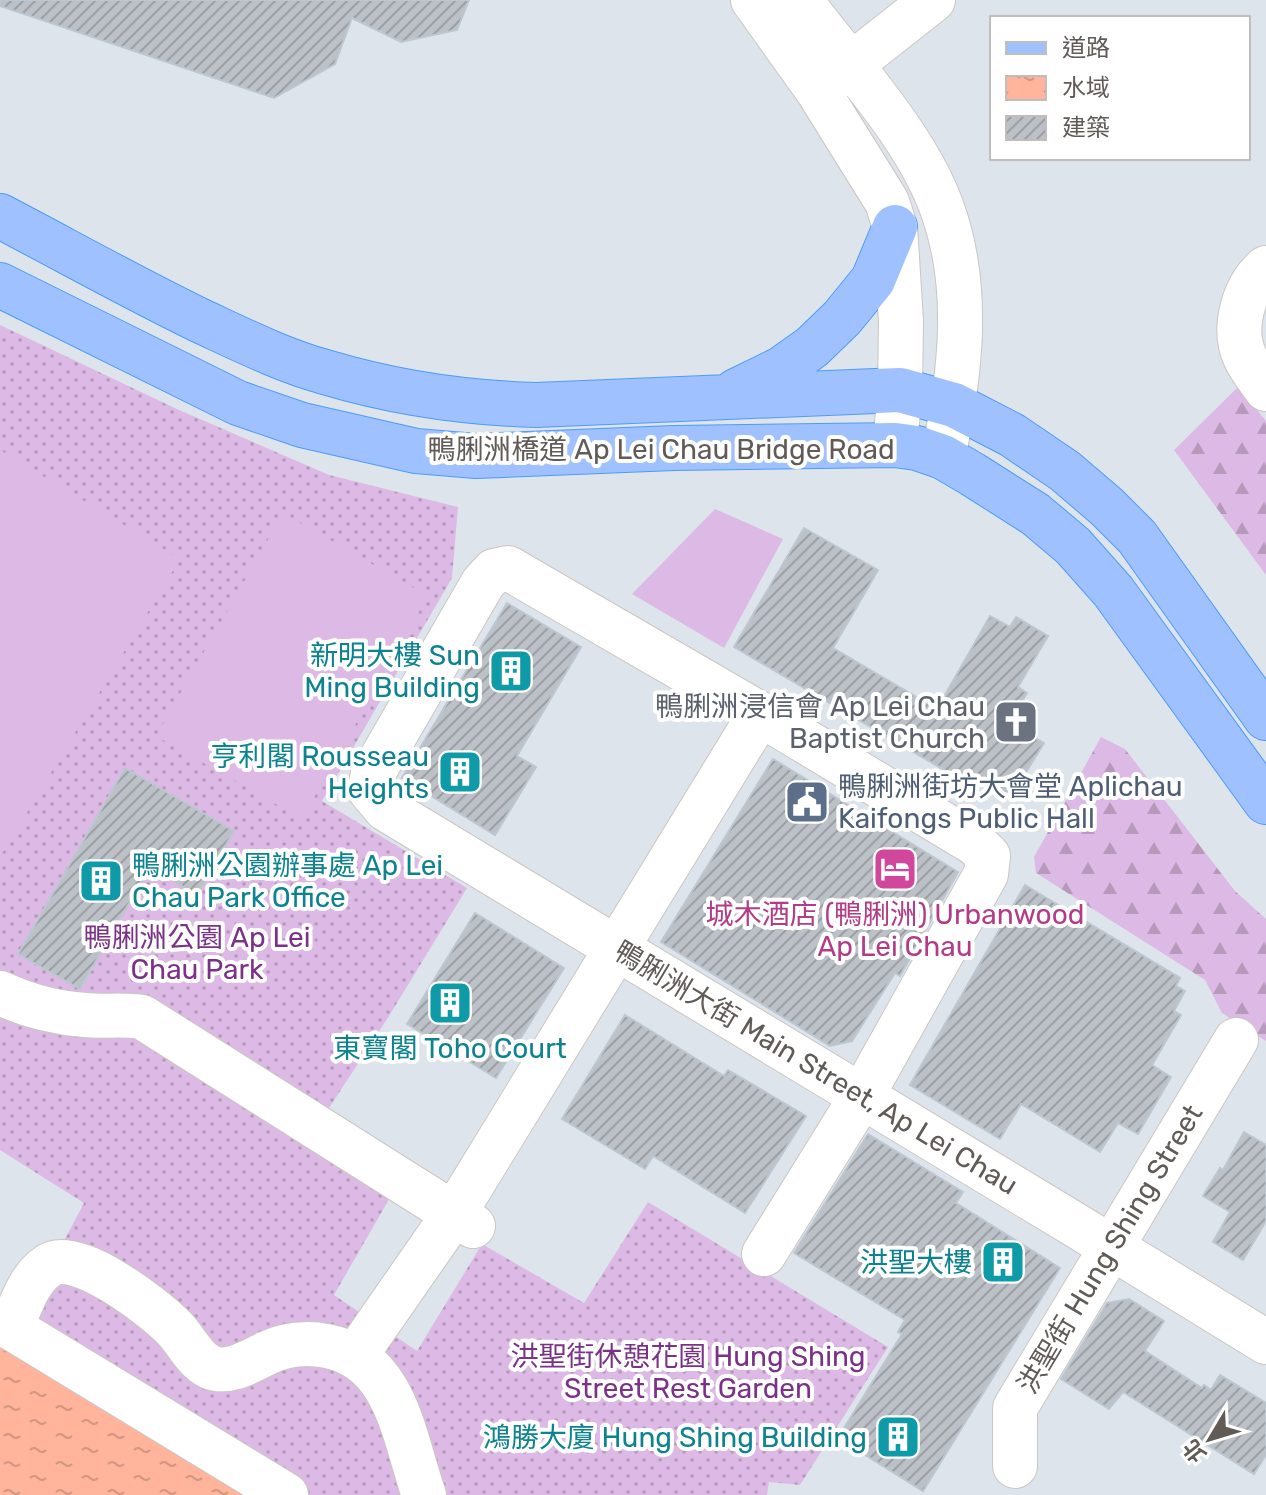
<svg xmlns="http://www.w3.org/2000/svg" width="1266" height="1495" viewBox="0 0 1266 1495" font-family="Rubik,'Noto Sans TC',sans-serif">
<defs>
<pattern id="grass-dots" width="8" height="8" patternUnits="userSpaceOnUse" patternTransform="scale(2)"><rect width="8" height="8" fill="#ddb9e5"/><path d="M2 2h.1M6 6h.1" fill="none" stroke="#b799bc" stroke-width="1.8" stroke-linecap="round"/></pattern>
<pattern id="forest-firs" width="22" height="20" patternUnits="userSpaceOnUse" patternTransform="scale(2)"><rect width="22" height="20" fill="#ddb9e5"/><path d="M5 1l3.5 6h-7zM16 11l3.5 6h-7z" fill="#b799bc"/></pattern>
<pattern id="water-ripples" width="26" height="14" patternUnits="userSpaceOnUse" patternTransform="scale(2)"><rect width="26" height="14" fill="#ffb49b"/><path d="M2 4q2-2 4 0t4 0M15 11q2-2 4 0t4 0" fill="none" stroke="#d29581"/></pattern>
<pattern id="building-hatch" width="6" height="6" patternUnits="userSpaceOnUse" patternTransform="scale(2)"><rect width="6" height="6" fill="#bcc1c7"/><path d="M-1 1l2-2M0 6l6-6M5 7l2-2" fill="none" stroke="#9ca0a4"/></pattern>
</defs>
<rect width="100%" height="100%" fill="#dee4ec"/>
<path fill="url(#grass-dots)" d="M0,325L179,410L329,475L458,507L452,578L322,801L467,888L389,1016L329,1108L411,1161L334,1295L417,1351L482,1244L584,1303L648,1202L888,1347L800,1485L769,1482L767,1495H244L8,1347L84,1203L0,1150Z"/>
<path fill="url(#forest-firs)" d="M1238,387L1266,421V575L1174,450Z
M1101,737L1125,749L1235,891L1266,919V1041L1222,1013L1205,980L1036,873L1034,857Z"/>
<path fill="#ddb9e5" d="M0,450L180,559L0,857Z
M715,509L783,539L724,648L632,594Z
M283,513L428,596L302,819L156,736Z"/>
<path fill="url(#water-ripples)" d="M0,1342L244,1495H0Z"/>
<path fill="url(#building-hatch)" stroke="#bdc7d1" stroke-width="2" d="M1,0H469L457,30L401,42L352,18L335,64L274,98L0,6Z
M804,528L878,570L833,648L937,709L990,616L1010,627L1016,617L1048,636L1018,687L1027,693L1009,723L1044,743L1012,795L969,770L963,781L734,647Z
M507,603L581,647L517,756L536,767L495,835L402,778Z
M773,759L958,872L900,976L895,973L852,1041L830,1046L661,942Z
M125,768L234,831L197,895L150,867L80,989L18,954Z
M1025,885L1180,978L1176,986L1185,991L1174,1011L1181,1015L1152,1065L1171,1077L1138,1134L1118,1123L1100,1152L1021,1104L1000,1139L910,1085Z
M475,913L564,968L496,1078L407,1024Z
M625,1015L724,1076L728,1070L806,1116L745,1213L653,1156L645,1169L562,1119Z
M1244,1132L1266,1145V1221L1243,1260L1213,1242L1230,1212L1203,1196L1220,1168L1223,1170Z
M868,1134L963,1192L956,1203L1060,1268L923,1491L838,1438L902,1334L898,1332L905,1320L794,1253Z
M1129,1299L1164,1321L1145,1351L1202,1388L1204,1385L1211,1390L1220,1375L1266,1403V1455L1254,1474L1123,1392L1109,1409L1061,1379L1107,1303Z"/>
<g fill="none" stroke-linecap="round" stroke-linejoin="round">
<g stroke="#cbc6c3" stroke-width="46">
<path id="minor" d="M753,0L818,91L887,202L895,227L901,321L900,390L895,445
M800,0C847,63 917,136 943,211C971,291 960,376 943,457
M829,82L933,0
M1266,268C1243,288 1232,329 1245,357C1250,368 1259,379 1266,389
M0,993C28,1006 55,1013 85,1015C104,1017 123,1014 142,1017L473,1226
M764,1254L862,1096L986,874L988,856L976,844L760,714L508,568L494,571L483,583L373,773L370,790L386,809C680,985 974,1162 1266,1342
M0,1321L286,1495
M11,1328C20,1308 28,1279 48,1266C75,1246 153,1307 173,1327C186,1339 193,1359 210,1367C228,1375 251,1361 267,1353C286,1344 306,1342 327,1346C397,1359 404,1439 424,1495
M356,1355L454,1214L760,714
M1015,1466V1408L1236,1040"/>
</g>
<g stroke="#4c9cf7" stroke-width="46">
<path id="major" d="M0,216C67,251 133,288 201,321C242,340 282,360 325,372C395,393 464,403 536,405L900,390L954,405L1012,435L1065,471L1107,507L1137,537L1266,718
M0,285L238,403L302,425L416,451L476,456L674,448L895,445L917,448L943,457L972,474L1035,514L1073,546L1113,591L1266,802
M736,391L781,369L812,347L842,318L873,280L895,227"/>
</g>
<use href="#minor" stroke="#fff" stroke-width="44"/>
<use href="#major" stroke="#a0c1ff" stroke-width="44"/>
</g>
<defs>
<g id="building-square" transform="scale(2.3)"><rect x="-9" y="-9" width="18" height="18" rx="4" fill="#0f9aa8" stroke="#fff"/><path d="M-4-6H4V6H1V3H-1V6H-4ZM-2.5-4.3h1.7v1.8h-1.7ZM.8-4.3h1.7v1.8H.8ZM-2.5-1h1.7V.8h-1.7ZM.8-1h1.7V.8H.8Z" fill="#fff"/></g>
<g id="church-square" transform="scale(2.3)"><rect x="-9" y="-9" width="18" height="18" rx="4" fill="#6b7280" stroke="#fff"/><path d="M-1.2-6h2.4v3.5h3.3v2.4h-3.3V6h-2.4V-.1h-3.3v-2.4h3.3Z" fill="#fff"/></g>
<g id="civic-square" transform="scale(2.3)"><rect x="-9" y="-9" width="18" height="18" rx="4" fill="#5c6f8a" stroke="#fff"/><path d="M-.6-6.5H3V-4.5H.6V-3L4-1V1h2V6H-6V1h2V-1L-.6-3ZM-1.2 2.5V6h2.4V2.5Z" fill="#fff"/></g>
<g id="hotel-square" transform="scale(2.3)"><rect x="-9" y="-9" width="18" height="18" rx="4" fill="#d1479c" stroke="#fff"/><path d="M-6-4.5h1.5V1H6V5H4.5V3h-9V5H-6ZM-4 0a1.8 1.8 0 1 1 3.6 0ZM.5 0V-2.5h3Q6-2.5 6 0Z" fill="#fff"/></g>
</defs>
<g fill-rule="evenodd">
<use href="#building-square" x="511" y="671"/>
<use href="#church-square" x="1016" y="722"/>
<use href="#building-square" x="460" y="772"/>
<use href="#civic-square" x="807" y="802"/>
<use href="#hotel-square" x="895" y="869"/>
<use href="#building-square" x="101" y="881"/>
<use href="#building-square" x="450" y="1003"/>
<use href="#building-square" x="1003" y="1262"/>
<use href="#building-square" x="898" y="1437"/>
</g>
<g text-anchor="middle" dominant-baseline="central" stroke-width="8" stroke-linejoin="round" paint-order="stroke">
<g font-size="28" fill="#615b58" stroke="#fff">
<text x="661" y="449">鴨脷洲橋道 Ap Lei Chau Bridge Road</text>
<text transform="translate(816 1068) rotate(31)">鴨脷洲大街 Main Street, Ap Lei Chau</text>
<text transform="translate(1110 1249) rotate(-59)">洪聖街 Hung Shing Street</text>
</g>
<g font-size="28" fill="#0d838f" stroke="#fff" text-anchor="end">
<text x="480" y="655">新明大樓 Sun<tspan x="480" dy="32">Ming Building</tspan></text>
<text x="429" y="756">亨利閣 Rousseau<tspan x="429" dy="32">Heights</tspan></text>
<text x="132" y="865" text-anchor="start">鴨脷洲公園辦事處 Ap Lei<tspan x="132" dy="32">Chau Park Office</tspan></text>
<text x="450" y="1048" text-anchor="middle">東寶閣 Toho Court</text>
<text x="972" y="1262">洪聖大樓</text>
<text x="867" y="1437">鴻勝大廈 Hung Shing Building</text>
</g>
<g font-size="28" fill="#5b616d" stroke="#fff" text-anchor="end">
<text x="985" y="706">鴨脷洲浸信會 Ap Lei Chau<tspan x="985" dy="32">Baptist Church</tspan></text>
</g>
<g font-size="28" fill="#4e5e75" stroke="#fff" text-anchor="start">
<text x="838" y="786">鴨脷洲街坊大會堂 Aplichau<tspan x="838" dy="32">Kaifongs Public Hall</tspan></text>
</g>
<g font-size="28" fill="#b23c85" stroke="#fff">
<text x="895" y="914">城木酒店 (鴨脷洲) Urbanwood<tspan x="895" dy="32">Ap Lei Chau</tspan></text>
</g>
<g font-size="28" fill="#7a3187" stroke="#fff">
<text x="197" y="937">鴨脷洲公園 Ap Lei<tspan x="197" dy="32">Chau Park</tspan></text>
<text x="688" y="1356">洪聖街休憩花園 Hung Shing<tspan x="688" dy="32">Street Rest Garden</tspan></text>
</g>
</g>
<rect x="990" y="16" width="260" height="144" fill="#ffffff" stroke="#c0bdbc" stroke-width="2"/>
<rect x="1006" y="42" width="40" height="12" fill="#a0c1ff" stroke="#c0bdbc" stroke-width="2"/>
<text x="1062" y="56" font-size="24" fill="#615b58">道路</text>
<rect x="1006" y="76" width="40" height="24" fill="url(#water-ripples)" stroke="#c0bdbc" stroke-width="2"/>
<text x="1062" y="96" font-size="24" fill="#615b58">水域</text>
<rect x="1006" y="116" width="40" height="24" fill="url(#building-hatch)" stroke="#c0bdbc" stroke-width="2"/>
<text x="1062" y="136" font-size="24" fill="#615b58">建築</text>
<g transform="translate(1210 1439) rotate(232)" stroke="#ffffff" stroke-width="6" paint-order="stroke">
<path d="M0-6L14 30L0 20L-14 30Z" fill="#615b58"/>
<text y="-12" font-size="22" font-weight="bold" text-anchor="middle" fill="#615b58">北</text>
</g>
</svg>
